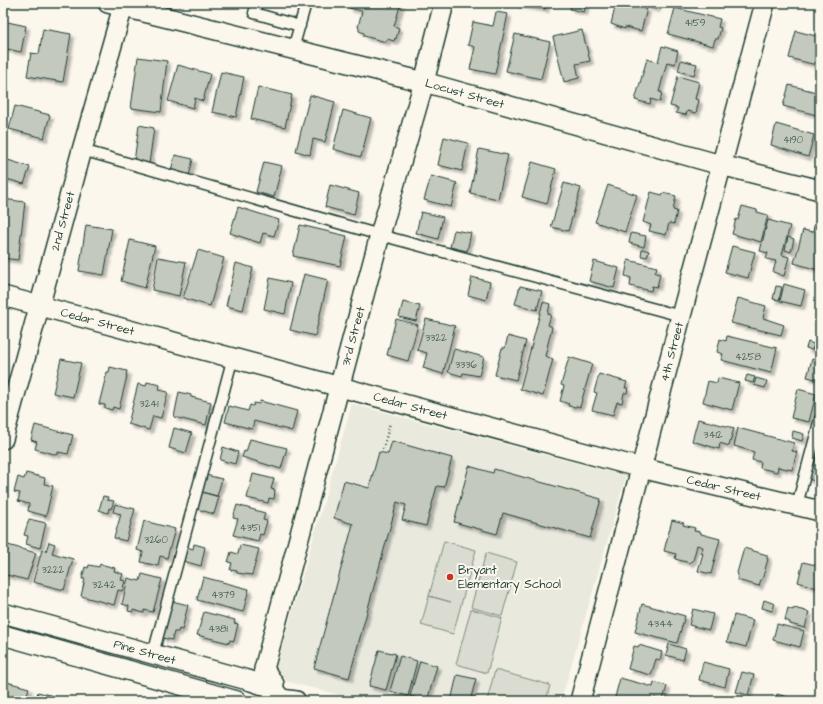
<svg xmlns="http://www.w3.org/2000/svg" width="823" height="704" viewBox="0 0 823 704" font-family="'Architects Daughter',sans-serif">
<defs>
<filter id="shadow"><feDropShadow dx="3.5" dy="3.5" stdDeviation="1" flood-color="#0004"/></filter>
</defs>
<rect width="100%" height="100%" fill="#fbf7ec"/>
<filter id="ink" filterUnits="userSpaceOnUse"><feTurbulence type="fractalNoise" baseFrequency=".025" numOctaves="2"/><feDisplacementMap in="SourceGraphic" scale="8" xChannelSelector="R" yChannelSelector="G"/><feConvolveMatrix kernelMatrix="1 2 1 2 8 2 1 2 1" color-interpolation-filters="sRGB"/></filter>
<g filter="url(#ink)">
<path fill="#eae9de" d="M352,404L626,476L561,701H363L273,678Z"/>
<path fill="#dbdcd1" stroke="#7d8c82" d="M444,541L476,550L453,634L421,625L429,596L451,602L429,596Z
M486,553L517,562L502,616L471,607Z
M471,609L502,618L487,673L456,664Z
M495,670L550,685L546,701H487Z"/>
<path fill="#c4c9be" stroke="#1f3d34" filter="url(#shadow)" d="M350,3H401L394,26L399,28L396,39L395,38L394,41L387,39L386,42L364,36V33L359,31V28L358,27L362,11L349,8Z
M515,3H546L545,9L515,4Z
M571,3H586L584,12L570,9Z
M616,3H625L647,9L641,31L625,27V29L611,24Z
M646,3H658L656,9L646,6Z
M675,8L720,19L718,27L721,28L718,39H715L713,46L668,34Z
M496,12L508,14L495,74L470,69L475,47L468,45L473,22L493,26Z
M3,21L26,26L21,52L3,48Z
M43,29L71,34L63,82L27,76L31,53L39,54Z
M582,30L590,61L576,64L579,78L564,82L553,37Z
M796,31L820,37V66L789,58Z
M515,34L550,42L541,79L506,71Z
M662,46L678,51L675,64L667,62L659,92H662L660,102L651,99L650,104L635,100L647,59L658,62Z
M138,57L167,61L161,112L131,108Z
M681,60L697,64L694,75L678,71Z
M178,65L210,74L203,101L195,98L193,108L168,101Z
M221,72L244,77L236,117L212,112Z
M678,76L699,82L695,99L699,100L696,113L687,111L686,115L676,113L678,108L670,106Z
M789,85L820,93V116L783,106Z
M258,87L292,95L285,127L251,119Z
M310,95L335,102L325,142L313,139L310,155L296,151Z
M15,106L50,115L44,138L9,129Z
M343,110L371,118L361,157L333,149Z
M776,124L814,135L808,157L771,145Z
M139,125L154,128L149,164L134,162Z
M444,137L468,143L462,171L438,165Z
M479,149L508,155L498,199L470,193Z
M175,155L193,159L189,176L171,171Z
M8,160L30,167L24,184L3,178Z
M264,162L282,166L274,197L256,192Z
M532,162L556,169L547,204L522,197Z
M431,176L457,183L451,207L424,200Z
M564,183L581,188L568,231L551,227Z
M330,185L359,193L354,215L325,207Z
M608,185L637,195L625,232L595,222Z
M651,192L662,195L663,193L676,196L673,210L677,211L674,224L669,223L666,235L649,231L651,225L643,222Z
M3,199L25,202L18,260L3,258Z
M742,206L757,210V212L768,215L761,242L732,234L736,219L738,220Z
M238,207L279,220L274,236L263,233L260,243L230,233Z
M421,212L443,217L438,239L416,233Z
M768,220L790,226L782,255L789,257L784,276L773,272L776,261L766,259L768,253L760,251Z
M86,225L112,229L104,275L79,271Z
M300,225L347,236L340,266L293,256Z
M814,226L820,228V263L818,270L794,263L803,230L813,232Z
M454,230L471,233L467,251L450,247Z
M631,233L646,236L644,247L629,243Z
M788,237L794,239L791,252L785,250Z
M130,240L155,246L145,288L121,281Z
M732,246L755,252L748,278L725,272Z
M642,249L649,251L647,257L641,256Z
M198,250L224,258L210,306L183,298Z
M158,257L186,262L179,296L152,290Z
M628,260L657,267L655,273L660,274L657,287L652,286L651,291L630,286L631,278L625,276Z
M594,261L619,268L614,288L589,281Z
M236,263L253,268L243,310L226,306Z
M304,274L328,280L315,336L290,330Z
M472,277L490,282L486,300L468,295Z
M270,278L291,283L285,314L264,309Z
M784,284L805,290L801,306L780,301Z
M520,286L542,291L537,310L515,304Z
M776,286L782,287L779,300L773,299Z
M738,298L766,306L763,318L784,325L781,335L731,323Z
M403,302L420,306L416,321L399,317Z
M543,302L550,304L548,314L551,315L548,325L552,327L545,356L553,359L543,396L520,389Z
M396,319L418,325L408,361L387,355Z
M426,319L455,326L443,374L423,368L427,353L417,350Z
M818,335L820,336V352L814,350Z
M508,336L526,341L516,380L495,375L502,348H505Z
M727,336L777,348L771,373L721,360L723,354L717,352L720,339L726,341Z
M808,342L814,344L812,350L806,348Z
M454,349L484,357L479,376L463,373L462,376L448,372Z
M569,357L592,364L580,407L576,406V407L568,406L569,404L560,401L564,386L561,385Z
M61,359L81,363L73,397L53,393Z
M812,359L820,361V380L807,377Z
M110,367L127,371L126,376H127L119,409L113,407L112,410L105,408V405L99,404L107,372H109Z
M599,374L627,382L625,388H628L627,393H624L622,403L617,402L613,415L592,410L597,393L594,392Z
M747,375L755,377L753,383L745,381Z
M718,378L739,383L732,410L703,402L708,381L717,383Z
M756,378L767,381L765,388L754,385Z
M147,382L160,385L159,390L168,392L161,418L153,416L149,430L128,424L138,384L146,386Z
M798,389L816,394L809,422L791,418Z
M179,392L191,395V397L211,402L206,425L174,417Z
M260,401L297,411L292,431L254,421L252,429L225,422L229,406L248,411L250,405L253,406L254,403L259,404Z
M698,419L734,428L729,446L720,443L719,449L692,441Z
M35,425L73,435L68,454L58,452V455L35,449L37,442L31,440Z
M174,428L192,433L186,453L169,448Z
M738,428L794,443L792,451L797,452L792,470L778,467L777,472L760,468L761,462L752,460L754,452L734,446Z
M793,431L804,434L802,441L792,438Z
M250,439L287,448L281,469L242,457L244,451L246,452Z
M392,441L452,458L444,487L437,486L426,526L402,520L406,505L397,502L349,678L314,668L353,524L334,518L344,481L369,488L379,452L388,454Z
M816,444L820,445V482L807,479Z
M223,447L238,452L235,464L220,460Z
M469,466L493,473L494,469L601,499L590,538L503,513L497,534L454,522Z
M26,473L45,478L44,484L53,486L46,516L28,511L29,504L18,501L20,493L14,492L18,477L24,479Z
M253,474L274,479L271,489L275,490L274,499L269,498L268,503L247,498Z
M206,475L222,479L217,496L202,492Z
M202,492L219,497L214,514L197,509Z
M103,496L108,497L107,500L114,501L111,509L109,508L108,513L99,510Z
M115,504L135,509L126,541L114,538L121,514L113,512Z
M237,505L265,513L263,520L267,521L263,535L260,534L258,541L233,535L238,519L233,518Z
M29,519L46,523L40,548L26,544L28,536L24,535Z
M672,520L684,523L683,525L695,528L694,531L701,532V534L720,539L711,574L698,571L703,553H701L703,547L697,545L693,561H691L690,563L675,559L676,554L664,551Z
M144,521L175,529L167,558L160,556L158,566L141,562L143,552L137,550Z
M49,542L55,544L52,553L73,559L64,590L33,582L42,550L46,551Z
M194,544L205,547L201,566L183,561L187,547L193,549Z
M8,545L36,553L27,580L3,574V565Z
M240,545L259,549L252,575L237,573V571L230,570L232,563L228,562L231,552L238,554Z
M744,548L767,555V559H768L762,580L761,579L759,586L737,580L738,574L737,573Z
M803,562L820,566V589L798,582Z
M100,564L115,568L114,571L123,574L121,580L125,581L122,591L118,590L114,605L81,596L85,579H82L85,567L88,568L89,565L99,567Z
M142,574L162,579L153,612L144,610V613L133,610V612L128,611L129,606L122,604L128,578L140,581Z
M203,577L249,589L243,612L197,600Z
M764,600L775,604L772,611L762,608Z
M172,601L188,605L182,630L179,629L178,632H174L172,640L162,638Z
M642,604L685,616L677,643L635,632Z
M788,608L793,610L794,608L809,612L805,628L790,624V622L785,620Z
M693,609L713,614L709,630L689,625Z
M204,612L235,620L234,623L238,624L234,641L230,640L229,643L197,635Z
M734,615L753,620L746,647L727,642Z
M777,624L804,631L800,647L773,640Z
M669,644L686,649L683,660L666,655Z
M639,645L662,652L660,660L656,659L651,675L628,669L634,646L638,647Z
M379,650L396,654L386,690L369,686Z
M400,656L417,661L408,696L390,691Z
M420,661L437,666L427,701L410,696Z
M703,662L729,669L725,687L699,680Z
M742,672L754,675L748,695L736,692Z
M457,675L476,679L470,701H451Z
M620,678L653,687L654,682L667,686L663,700L654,698L653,701H614Z
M3,681L29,688L25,701H3Z
M820,687V701H816Z
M38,692L57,697L56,701H35Z
M777,694L794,699L793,701H775Z
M690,696L706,701H689Z"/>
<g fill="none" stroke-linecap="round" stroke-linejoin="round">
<g stroke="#1f3d34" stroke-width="13">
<path id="service" d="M257,3L254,13L300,26
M293,49L306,3
M82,150L380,235L681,316
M797,505L820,419
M153,654L233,357"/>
</g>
<g stroke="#1f3d34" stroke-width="22">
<g id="minor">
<path id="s1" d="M108,3L424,82L721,165L820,190"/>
<path id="s2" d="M3,296L641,468L820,511"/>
<path id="s3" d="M3,439L82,150L124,3"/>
<path id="s4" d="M3,613L251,681L272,688L281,699L296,701"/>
<path d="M3,635L237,701"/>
<path id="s5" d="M270,701L274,684L264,669L380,235L424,82L444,3"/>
<path id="s6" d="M580,701L681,316L765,3"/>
</g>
</g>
<path stroke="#1f3d34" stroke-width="2.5" stroke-dasharray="1 3" stroke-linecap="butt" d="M383,449L390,423"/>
<use href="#service" stroke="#fbf7ec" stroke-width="10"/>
<use href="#minor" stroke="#fbf7ec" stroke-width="19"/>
</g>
</g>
<circle fill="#c8321e" stroke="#fbf7ec" stroke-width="1.5" cx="450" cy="577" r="4"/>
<g text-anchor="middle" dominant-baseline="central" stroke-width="4" stroke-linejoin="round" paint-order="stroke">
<g font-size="10" fill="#486056">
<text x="695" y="23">4159</text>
<text x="793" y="140">4190</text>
<text x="436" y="338">3322</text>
<text x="748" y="357">4258</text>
<text x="466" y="365">3336</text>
<text x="149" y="404">3241</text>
<text x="713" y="435">3412</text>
<text x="250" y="528">4351</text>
<text x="156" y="540">3260</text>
<text x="53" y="570">3222</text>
<text x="104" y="585">3242</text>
<text x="223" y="595">4379</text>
<text x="660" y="624">4344</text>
<text x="218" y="629">4381</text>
</g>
<g font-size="12" fill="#1f3d34" stroke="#fbf7ec">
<text stroke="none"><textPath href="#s1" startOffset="368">Locust Street</textPath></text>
<text stroke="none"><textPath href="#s3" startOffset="226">2nd Street</textPath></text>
<text stroke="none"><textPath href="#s2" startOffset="98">Cedar Street</textPath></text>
<text stroke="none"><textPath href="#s5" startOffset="380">3rd Street</textPath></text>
<text stroke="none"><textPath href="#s6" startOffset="361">4th Street</textPath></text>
<text stroke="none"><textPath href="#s2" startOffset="422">Cedar Street</textPath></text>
<text stroke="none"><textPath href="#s2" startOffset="746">Cedar Street</textPath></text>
<text stroke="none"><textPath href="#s4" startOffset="147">Pine Street</textPath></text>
</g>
<g font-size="12" fill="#1f3d34" stroke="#fbf7ec" text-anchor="start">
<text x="458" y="570">Bryant<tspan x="458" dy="14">Elementary School</tspan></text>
</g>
</g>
<rect width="823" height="704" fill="none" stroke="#fbf7ec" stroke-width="16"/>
<rect x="8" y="8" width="807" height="688" fill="none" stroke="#1f3d34" stroke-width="1.5" filter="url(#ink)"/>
</svg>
